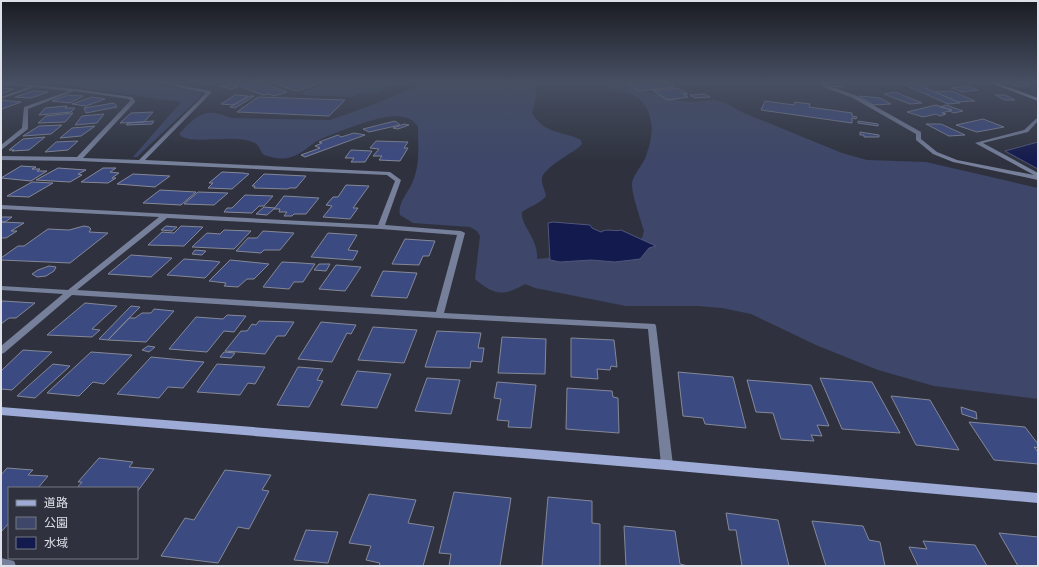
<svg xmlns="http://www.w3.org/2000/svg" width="1039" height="567" viewBox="0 0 1039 567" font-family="'Archivo Narrow','Noto Sans JP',sans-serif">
<rect width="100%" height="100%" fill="#2f323e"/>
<path fill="#3e4769" d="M26,82H144L201,92L199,98L137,157H133L181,102C171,99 161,101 151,98L58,84Z
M315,82H394L376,94L362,92L353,97L304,95L303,91L323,85Z
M426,82H530L537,93L532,113C545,135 561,130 581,140L582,144L578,148C570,154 544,168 542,178C541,183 545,190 546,196C540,204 530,206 522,212C520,225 539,239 537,259L634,250L642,238L644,231C641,220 631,192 632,183C634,173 643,165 646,156C653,137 655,119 643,103C634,89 610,95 600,82H626L638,89L680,101L693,102L713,100L726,103L744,113L842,153L867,160L926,162L1038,188V399L934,386L878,370L816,345L751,314L722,308L698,306H626L535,288L525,284C503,297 494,295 475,279L480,236L477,231L470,227L413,223L400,215C397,203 409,192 413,181C420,165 418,144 418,127C414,119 404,116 395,116C381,115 333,133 319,140C309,145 303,154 291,157C282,160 273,158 264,155C260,151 259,145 255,143C236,132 188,147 179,134C189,123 202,108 219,114C225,115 228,118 234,118L330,120L373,105Z"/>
<path fill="#131a4d" stroke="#50567c" d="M1038,142V169L1005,151Z
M553,222L590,225L592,228L601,232C607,228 614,232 621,230L656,246L649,248L640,259L615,262L591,260L560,262L550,260L548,223Z"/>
<path fill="#3c4a82" stroke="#848896" d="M229,82H259L287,92L274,96L269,94L263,95Z
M271,82H305L316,85L296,91Z
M628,82H665L674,87L639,91L630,85L632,84Z
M826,82L841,83L844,87L829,86Z
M1002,82H1026L1030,83L1025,84L1029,85L1021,87Z
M915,83L960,103L948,104L903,84Z
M226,84L237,87L231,89L220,86Z
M968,86L978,90L962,92L952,88Z
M1,88L14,89L1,94Z
M678,88L688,94H683L688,97L668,100L653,91Z
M33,91L48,92L31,98L15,97Z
M952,91L975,101L958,102L935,92Z
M895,92L922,103L910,104L884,94Z
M704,94L710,97L695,98L690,95Z
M68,95L83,96L70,103L52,101Z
M235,95L248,96L234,105L221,104Z
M995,95H1005L1015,100H1005Z
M249,96H254L235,108L230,107Z
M859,96L880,98L891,104L873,105Z
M92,97L105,99L86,106L72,104Z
M258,97L345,100L329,116L237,112Z
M1,101L2,100L21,102L2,109H1Z
M765,101L794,105L795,102L810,104L809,107L852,113V116L857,117L856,119L852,118V123L761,110Z
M114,103L117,107L86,113L84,108Z
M936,105L952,110L942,113L946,114L940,116L936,114L923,117L907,112Z
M946,105L963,111L954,113L949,111L952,110L940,107Z
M67,106L65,108H75L71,112L39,115L45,108Z
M153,112L144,122L120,123L131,113Z
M73,113L65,122L38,123L46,116Z
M104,114L97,123L75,125L82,116Z
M983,119L1004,127L977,132L956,125Z
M154,121L152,124L126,125L128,123Z
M395,121L400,125L369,132L363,129Z
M858,121L878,124V126L858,123Z
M404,124L409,125L398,129L393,128Z
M926,124H941L965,135L949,136Z
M62,125L51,134L23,136L39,126Z
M95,126L81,136L60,138L72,128Z
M860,132L879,135V137H864V135H860Z
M354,133L365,135L305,157L301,155L320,148L315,146L322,143L319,142L338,135L341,137Z
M45,137L29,150L12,151L14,150H9L23,139Z
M78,141L68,150L45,152L56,142Z
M376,141L408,142L404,148H408L400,161L379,160L382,156H373L379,149L370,148Z
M351,150L372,151L365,162H351L354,158H345Z
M21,166L36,167L32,169H40L37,171H47L31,181L1,178Z
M58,168L86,170L78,174L82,175L70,182L36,180Z
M103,168H116L110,172L119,173L112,178H116L108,183L81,182Z
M222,172L243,173L249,174L232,189L208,188L213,183H209Z
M133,174L170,176L155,187L117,184Z
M264,174L306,176L296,188H289L288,189L254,188L255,186H252Z
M32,182L53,183L29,197L7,196Z
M346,185L369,186L353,208H358L350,219L323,217L332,206L326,205L333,197H338Z
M160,190L196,192L181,205L143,203Z
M198,192L228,193L214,205L184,204Z
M245,195L273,196L264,206H259L252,213L224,212L227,208H232Z
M284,196L319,198L306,214H294L292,216H284L287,212H279L280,209H274Z
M264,207L275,208L267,215L256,214Z
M1,217H12L5,222H1Z
M1,222L24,223L11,231H17L6,238H1Z
M84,226L89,227L91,229L89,232L108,233L70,263L1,260V258L18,246H24L48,229L69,230Z
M166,226L177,227L172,231L161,230Z
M181,226L203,227L184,246L148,245L162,232L174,233Z
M224,230L251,231L234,249L192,247L207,233L220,234Z
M263,231L294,233L280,250H264L261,253L236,251L248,238H257Z
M328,233L357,235L348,250L358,251L353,260L311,257Z
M405,239L435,241L429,256H423L419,265L392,264Z
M195,250L206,251L202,255L192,254Z
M131,255L172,258L151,277L108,274Z
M184,259L213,261L220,262L205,278L167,275Z
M230,260L260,263L269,264L254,279H247L238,287L224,286L226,283L209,281Z
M282,262L301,263L315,264L303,282H294L289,289L263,287Z
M319,264H330L326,271L314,270Z
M336,265L361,267L345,291L319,289Z
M49,266L56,267L54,271L46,276L37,277L32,274L38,270Z
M383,271L417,273L407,298L371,296Z
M3,301L35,303L16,318H9L1,324V302Z
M85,303L117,306L92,329L100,330L92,337L47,335Z
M131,306L140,307L108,340L99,339Z
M154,309L174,311L146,342L108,340L129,318H135L142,313H151Z
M227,315L246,316L234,332L224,331L207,352L169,349L196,317L223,319Z
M259,321L294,322L285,336H277L265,354L225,351L241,331H247L252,324L256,325Z
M321,322L356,325L351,334L347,333L332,362L298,359Z
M373,327L417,330L404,363L358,360Z
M437,331L481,333L478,348H484L482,362L471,361L470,368L425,367Z
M502,337L546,339L545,374L498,373Z
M571,338L614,340L617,367L611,366L610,370L597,369L598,379L571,377Z
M148,346L155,347L149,352L142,350Z
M23,350L52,352L12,390L1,389V371Z
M91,352L132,355L104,384L93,382L79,396L47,393Z
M224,352L235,353L231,358L220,357Z
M151,357L204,362L183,388L168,387L159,398L117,394Z
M53,364L70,366L35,398L17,396Z
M217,364L265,367L255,384L248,383L240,395L197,392Z
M298,367L323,369L317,380L323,381L309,407L277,405Z
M357,371L391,374L377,408L341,405Z
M678,372L733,377L746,428L705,424L703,418L683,416Z
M427,378L460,380L451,414L415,411Z
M820,378L872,382L900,433L842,429Z
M747,380L811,385L829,426L817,425L822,436L811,435L814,441L781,439L773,413L756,412Z
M497,382L536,385L531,428L508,427L509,421L497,420L501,399L494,398Z
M567,388L612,391L613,397L618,398L619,433L566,429Z
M891,396L930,400L959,450L916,445Z
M961,407L976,412L977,419L962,414Z
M969,422L1025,427L1038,444V448L1034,447L1038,452V464L994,460Z
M99,458L133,462L129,467L154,469L137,492V488H77L82,482H78Z
M7,468L33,470L28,475L48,476L38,488H9V523L1,532V475Z
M225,470L271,475L262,490L269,491L249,529L238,527L218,563L161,556L185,518L194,520Z
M454,492L511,498L500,566H449L451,554L439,553Z
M369,494L416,500L408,523L434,527L423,566H379L380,563L366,560L371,546L349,543Z
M548,497L592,501V523L600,524V566H542Z
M726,513L778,520L789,566H742L736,530H729Z
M812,521L863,526L869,540L880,542L885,566H826Z
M624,526L675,531L680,564L688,566H626Z
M306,530L338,532L328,563L294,560Z
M999,533L1038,537V566H1018Z
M923,541L975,545L987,566H918L909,547L927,549Z"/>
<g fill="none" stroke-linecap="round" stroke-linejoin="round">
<path fill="#77809b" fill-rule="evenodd" d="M1,82L75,89L132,97L135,101V102L83,158L139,160L206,93L160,83L158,82H164L211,91V93L145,160L390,172L401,180L385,225L461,231L465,233L444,313L655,324L656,326L673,465L671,468L667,470L663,468L661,465L648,329L439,318L72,295L4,353L1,354V346L63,294L1,290V286L68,290L159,217L1,209V205L378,225L395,181L387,175L79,161L1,160V156L77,157L130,101L129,99L74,91L28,109V129L1,150V145L22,128L24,107L69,91L35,87L1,99V97L29,87L1,84ZM167,218L381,229L457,235L436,312L77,290Z
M822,82H826L827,85L857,96L921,132V139L937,152L957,160L1034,175L975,143L1024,130L1038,117V121L1028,132L983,143L1038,173V180L953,162L933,154L916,140V134L853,98L823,87Z
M1,558L14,561L16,566H1Z"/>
<path fill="#9eabd6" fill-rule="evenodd" d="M989,82H994L1038,98V101Z
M1,407L667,460L1038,493V503L667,470L1,415Z"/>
</g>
<linearGradient id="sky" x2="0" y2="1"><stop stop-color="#1a1c22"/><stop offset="0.51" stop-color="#474f63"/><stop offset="1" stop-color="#474f63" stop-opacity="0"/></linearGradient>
<rect width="1039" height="161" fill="url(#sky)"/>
<rect width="1039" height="567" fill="none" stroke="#dfe1e8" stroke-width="4"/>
<rect x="8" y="487" width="130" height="72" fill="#2f323e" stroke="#757882"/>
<rect x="16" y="500" width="20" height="6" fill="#9eabd6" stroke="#757882"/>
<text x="44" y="507" font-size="12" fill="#dfe1e8">道路</text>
<rect x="16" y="517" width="20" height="12" fill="#3e4769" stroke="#757882"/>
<text x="44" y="527" font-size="12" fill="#dfe1e8">公園</text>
<rect x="16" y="537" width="20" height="12" fill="#131a4d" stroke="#757882"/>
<text x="44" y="547" font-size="12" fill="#dfe1e8">水域</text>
</svg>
